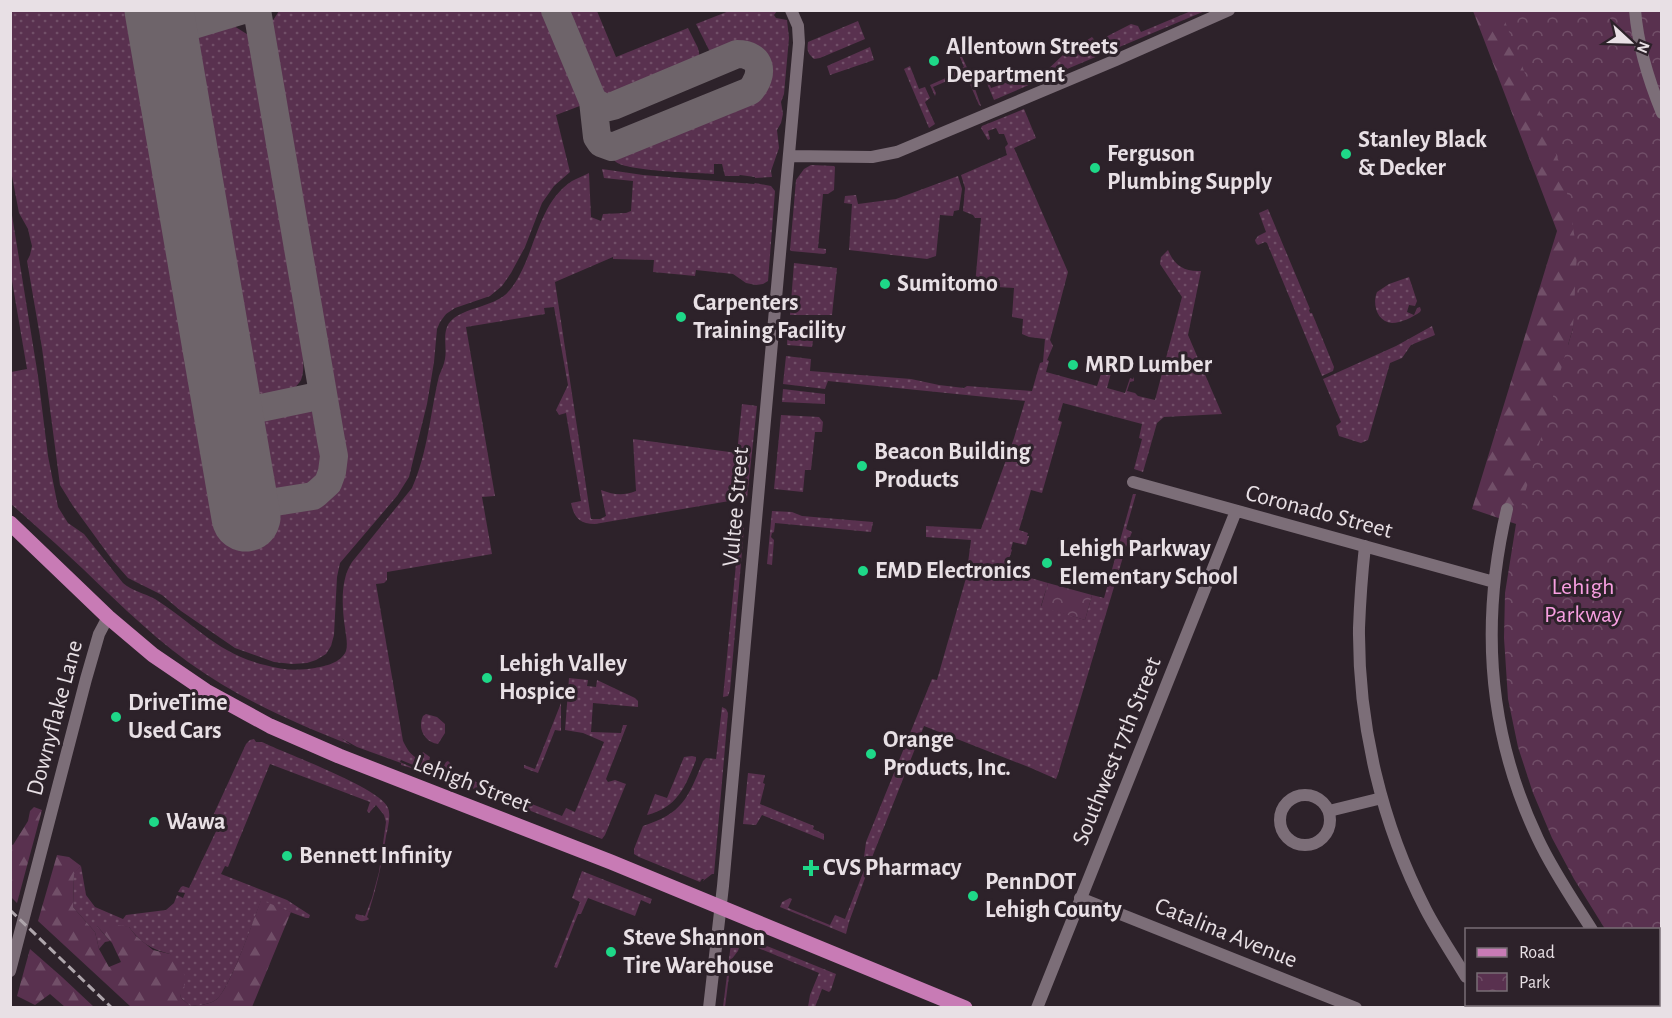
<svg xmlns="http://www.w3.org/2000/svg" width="1672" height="1018" viewBox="0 0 1672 1018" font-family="'Alegreya Sans',sans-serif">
<defs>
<pattern id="grass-dots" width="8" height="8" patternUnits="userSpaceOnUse" patternTransform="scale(1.5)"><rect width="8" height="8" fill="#59314f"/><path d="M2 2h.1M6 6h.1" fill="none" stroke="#714f68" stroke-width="1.8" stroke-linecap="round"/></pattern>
<pattern id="forest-firs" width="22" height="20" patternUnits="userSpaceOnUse" patternTransform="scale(1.5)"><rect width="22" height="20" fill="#59314f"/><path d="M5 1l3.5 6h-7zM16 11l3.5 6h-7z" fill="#714f68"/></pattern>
<pattern id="park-crowns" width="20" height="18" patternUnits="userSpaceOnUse" patternTransform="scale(1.5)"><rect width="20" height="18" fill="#59314f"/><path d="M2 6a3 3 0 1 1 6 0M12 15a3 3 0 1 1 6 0" fill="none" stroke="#714f68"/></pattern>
</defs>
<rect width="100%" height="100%" fill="#2d222a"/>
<path fill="url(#grass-dots)" d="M279,11H547L585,104L556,115L570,172L554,186L542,203L525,247L511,273L502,286L490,296L455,308L446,314L440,322L437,329L434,362L427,404L409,477L397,496L340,563L337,577L334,635L331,646L326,654L316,660L307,663L292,664L274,662L235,648L181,611L162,595L128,578L113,561L73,506L60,485L42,348L27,261L30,255L32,246L30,238L28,229L19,213L11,171V11H142L230,519L307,507C330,500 343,482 343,458L268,28Z
M561,11H597L616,57L688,28L698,48L701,64L620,99C608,99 602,96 593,87Z
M729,11H782H777L774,15L776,18L787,20L789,38L784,94L781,102L783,114L781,123L777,130L779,148L771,171L772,177L755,178V177L740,175L739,176H725L722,164H714V174C698,173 626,171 616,162C613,159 613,158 612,154L755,94C776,79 762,61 754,43L711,60L710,52L696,24Z
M1191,11H1205L1048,77L1044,73L1063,55L1092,37L1096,42L1131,24L1138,26L1141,32Z
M858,21L865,39L820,58L814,59C807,53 807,50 808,42Z
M234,26L250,36L252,42L304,342C301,354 306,367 301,380C297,387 290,392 283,394C250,403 245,377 237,353L186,57C192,32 209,27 234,26Z
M951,35H952L975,85L974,86L981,106L979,105L969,82L964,84L961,75L933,87L936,93L935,96L930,85L948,77V74L964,67Z
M870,47L874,60L830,75L827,66Z
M910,66L919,89L925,87L930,98L925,102L935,124L929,128L904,69Z
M1028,75L1033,77L1038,76V81L994,100L986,81L988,80L991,88Z
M1024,109L1036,138L1014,148L1068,272L1050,340L1053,346L1047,360L1049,361L1046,372L1097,386L1102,371L1111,373L1107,388L1125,393L1130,378L1133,379L1134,377V381L1130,382L1127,391L1135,393L1138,396L1155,400L1182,297L1160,264L1161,257L1168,250C1174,265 1184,272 1201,271L1188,335L1222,414L1164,417L1157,423L1143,472L1134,469L1142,439L1139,438L1142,424L1063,403L1058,420L1062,422L1042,493L1031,490L1019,530L1028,533L1027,536H1029L1026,545L1013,542L1011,549L1012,550L1004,573L1018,577L1020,575L1048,583L1041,606L1085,620L1092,595L1104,598L1133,494H1136L1126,529L1132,532L1126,547L1058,774L1056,779L1031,768L924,726L871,860L864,857L866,842L932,679L937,680L966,578L971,540L926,537V526L981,529L1014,438L1025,401L828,381L825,389L783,384L786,356L811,359L810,371L911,379L939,385L964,388L967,386L1032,391L1040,363L1043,362L1045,339L1029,337L1022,334L1023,319L1012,317L1014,288L997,287V281L982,279L981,285H975L981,218H975L973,215L963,211L965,188L961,175L1007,155L1005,147L1008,144L1004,134H999L996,128L988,131L990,139L988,140L981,128L982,126Z
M811,165L834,166L835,167L834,190L828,194H823L818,248L826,249V253L824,254L791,251L790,250L796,180L804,169Z
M602,169L643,175L754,184L755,183L771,186L775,191L768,281L763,284L756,285L746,283L733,274L696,270L695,276L653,272L654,260L613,259V257L555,282L591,519H600L606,516L601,490C614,495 623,496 636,491L633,439L737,453L742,404L757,406L747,498L595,524C579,524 574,517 571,503L581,501L566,413L559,415L556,410L568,385L554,307L544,308L545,314L466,327L495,496L482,497L492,554L387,572V580L384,583L376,584L403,741C407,749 411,756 419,759L423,752L430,757L429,762L423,769L401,760L400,762L418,770L401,765V763L357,747L341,738L351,745C294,723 238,698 188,662C145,631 108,592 69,556C50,538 30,521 11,504V372L27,369L11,275V209L38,376L48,456L58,507L68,523L84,534L123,583C132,591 144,593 155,599C195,624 216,653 265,665C282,670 297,671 315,668C325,666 341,663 346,651C348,644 346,636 345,628C342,607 340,580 352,562L412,488C428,452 430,414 439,376C441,371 444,365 445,359C447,348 443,337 447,327C455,307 494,309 509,291C536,259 535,205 572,181C577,178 584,176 589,173L591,217L601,221L603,214L626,213L631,211L633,181L604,178Z
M958,176L962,189L959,210L954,211L953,216L940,215L936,256L927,259L849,250L852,204L844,203L845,196L856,195L858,204L896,199Z
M1268,209L1310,309L1309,310L1310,313H1312L1334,367L1333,371L1322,376L1267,243L1265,242L1258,245L1256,243L1255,240L1258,236L1266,232L1259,213Z
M794,263L837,268L832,315H790Z
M1409,277L1417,301L1415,306L1409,305L1407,312L1414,315L1417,308L1420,307L1421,310L1420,312C1413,317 1401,323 1392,323C1377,322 1372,304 1377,292L1389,284Z
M1432,326L1435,335L1411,345L1402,358L1390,363L1368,440L1361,443L1339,436L1336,426L1341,422L1323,379L1396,346Z
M788,329L814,334L812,347L787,345Z
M783,389L825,394V404L782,402Z
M310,410C318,417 318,426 320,435C321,447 326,461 321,473C314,492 273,498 261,479C253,466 253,445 250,429L251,424L259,419Z
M781,415L819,417L823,422L822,432H815L811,470H805L803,492L774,489Z
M772,511L792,512L802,516L873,522L871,532L775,523L774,532L772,533L771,537L774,540L772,565L767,564Z
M740,523L744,528L730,690L728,696L723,697Z
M569,678L588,680L587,686L596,687L597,680L635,698L638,701V707L593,703L591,732L621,733L623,725H627L606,779L608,782L615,780L626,784L605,835L602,839L444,777C442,771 443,767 446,762L448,761L451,764L449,771L562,816L566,808L575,812L604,742L583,733L565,730Z
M561,703V731L555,730L538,773L524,768V765L535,769Z
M722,707L726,709L728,713L714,874H712L703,881L704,879H702L700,882L639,857L634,854V849L643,826C683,813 688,798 703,761L706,758L716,759Z
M426,714L437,717L445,724V733L438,744C425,742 417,729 423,716Z
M254,739L256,742H262C284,753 381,788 388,808C391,816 388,827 386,836C382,864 376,890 367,917L369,919C364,922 359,922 355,918L356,914L365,916L372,898L379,872L386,822L384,815L376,805L369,813L367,811L370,802L270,764L228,867L225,866L221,874L287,900L310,915L309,918H306L261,901C253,921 231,986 217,999C210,1005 198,1005 190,1006L181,998L170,954C151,949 141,943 129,927L97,926L110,941L105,942L99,949L95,932L73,907L74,873L81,866L86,895L95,907L123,919L126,915L166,910L174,903L177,895L183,898L185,893L178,892L181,887L183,886L189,888L220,823L212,818L246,744L250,740Z
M692,756L696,757V760C685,787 678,807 647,815L655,794L667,798L684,757Z
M748,773L765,775L763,783L765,784L760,804L814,826L813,829L824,834V840L762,815L756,825L743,824Z
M866,865L869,867L849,922L846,934L780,907L782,902L790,898L792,899L788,908L830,925L835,915L845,919Z
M582,871L652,899L650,904L641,900L635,916L588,898L581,914H578L557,968L554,967L580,902L572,898Z
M735,933L836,974L831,990L829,992L822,989L815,1007H808L810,995L819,973L741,941L738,951L731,960L725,1007H723L732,935Z"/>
<path fill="url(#forest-firs)" d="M1473,11H1626L1573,328L1568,345L1661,733L1658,981V930L1519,525L1472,509L1557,231Z
M34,807L42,810L17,903L11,897V844L13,845L28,821L30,811Z
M57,855L69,857L81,866L74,874L73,907L95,932L99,949L109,967L121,962L112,943L97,926L101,922L129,927L136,936L153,950L170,954L179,963L185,976V985L180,992L181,998L190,1006C198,1005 210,1005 217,999C231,986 253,921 261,900L291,912L252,1007H131L38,921Z
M30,949L62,977L94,1007H65L50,994L35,1005L17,996Z"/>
<path fill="url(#park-crowns)" d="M1501,11H1661V1007H1653L1651,1005L1658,1004V930L1605,929L1574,879L1552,838L1533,793L1518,747L1508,699L1504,638L1505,593L1516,524L1573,328L1577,251L1564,175Z
M1048,583L1092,595L1085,620L1041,607Z"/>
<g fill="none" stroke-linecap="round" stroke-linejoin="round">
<path stroke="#6e646a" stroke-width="28" d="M555,10L593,101L597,137L601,143L612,147L750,91C765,74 762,54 737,54L613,106L605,108L593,101
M163,34L243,10
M228,415L323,395
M244,507L313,496L317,493L328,483L332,472L334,456L331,440L257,10"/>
<path stroke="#6e646a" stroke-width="69" d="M159,10L246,517"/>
<path stroke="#7c6e78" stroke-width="12" d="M1635,10C1638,47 1648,79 1662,113
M789,156L872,157L897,152L1116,60L1229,10
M1133,482L1494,582
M1507,509C1480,623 1487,732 1538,839C1553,871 1573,900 1592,930
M1365,546C1362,574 1360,601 1359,628C1358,725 1382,825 1426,910C1438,933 1453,955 1466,977
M1280 820a25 25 0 1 1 50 0a25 25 0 1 1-50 0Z
M1329,811L1382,798
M1080,898L1356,1008
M10,971L86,679L99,634L108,617
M1483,1004L1485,1008
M1638,1004L1640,1008
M709,1008L723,886L799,43L798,26L791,10
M1037,1008L1236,511"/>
<path stroke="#c87bb5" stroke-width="15" d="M10,523L108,617L153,655L206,691L270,726L339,756L611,862L965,1008"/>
<path stroke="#aea5ab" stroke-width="3" stroke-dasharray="9 4.5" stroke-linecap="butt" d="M10,910L112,1008"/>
</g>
<g fill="#1ed888" stroke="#2d222a" stroke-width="2">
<circle cx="934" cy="61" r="6"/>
<circle cx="1346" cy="154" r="6"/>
<circle cx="1095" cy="168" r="6"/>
<circle cx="885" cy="284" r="6"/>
<circle cx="681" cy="317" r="6"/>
<circle cx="1073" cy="365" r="6"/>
<circle cx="862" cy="466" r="6"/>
<circle cx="1047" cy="563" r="6"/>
<circle cx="863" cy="571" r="6"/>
<circle cx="487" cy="678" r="6"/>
<circle cx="116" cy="717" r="6"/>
<circle cx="871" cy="754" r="6"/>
<circle cx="154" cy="822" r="6"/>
<circle cx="287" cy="856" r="6"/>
<path d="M808 859h6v6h6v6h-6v6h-6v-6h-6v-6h6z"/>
<circle cx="973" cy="896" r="6"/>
<circle cx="611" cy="952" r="6"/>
</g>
<g text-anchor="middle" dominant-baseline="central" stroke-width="6" stroke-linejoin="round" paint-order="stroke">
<g font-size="24" font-weight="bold" fill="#e8e0e5" stroke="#2d222a" text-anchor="start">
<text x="946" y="47">Allentown Streets<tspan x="946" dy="28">Department</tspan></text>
<text x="1358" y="140">Stanley Black<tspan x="1358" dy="28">&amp; Decker</tspan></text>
<text x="1107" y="154">Ferguson<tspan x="1107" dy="28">Plumbing Supply</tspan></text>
<text x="897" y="284">Sumitomo</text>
<text x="693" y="303">Carpenters<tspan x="693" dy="28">Training Facility</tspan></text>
<text x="1085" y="365">MRD Lumber</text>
<text x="874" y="452">Beacon Building<tspan x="874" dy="28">Products</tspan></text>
<text x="1059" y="549">Lehigh Parkway<tspan x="1059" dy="28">Elementary School</tspan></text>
<text x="875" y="571">EMD Electronics</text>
<text x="499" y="664">Lehigh Valley<tspan x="499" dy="28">Hospice</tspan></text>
<text x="128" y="703">DriveTime<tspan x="128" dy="28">Used Cars</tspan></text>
<text x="883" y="740">Orange<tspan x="883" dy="28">Products, Inc.</tspan></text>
<text x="166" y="822">Wawa</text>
<text x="299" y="856">Bennett Infinity</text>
<text x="823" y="868">CVS Pharmacy</text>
<text x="985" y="882">PennDOT<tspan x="985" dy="28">Lehigh County</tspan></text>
<text x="623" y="938">Steve Shannon<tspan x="623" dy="28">Tire Warehouse</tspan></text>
</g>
<g font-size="24" fill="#e8e0e5" stroke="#2d222a">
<text transform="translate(736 507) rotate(-85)">Vultee Street</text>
<text transform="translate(1319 512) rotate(15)">Coronado Street</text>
<text transform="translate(55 718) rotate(-75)">Downyflake Lane</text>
<text transform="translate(1117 751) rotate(-68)">Southwest 17th Street</text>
<text transform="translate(472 784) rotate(21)">Lehigh Street</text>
<text transform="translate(1226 933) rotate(22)">Catalina Avenue</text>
</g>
<g font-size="24" fill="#f89fe1" stroke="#2d222a">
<text x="1583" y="587">Lehigh<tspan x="1583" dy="28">Parkway</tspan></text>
</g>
</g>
<rect width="1672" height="1018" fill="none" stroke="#e8e0e5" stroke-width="24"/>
<rect x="1465" y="928" width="195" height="78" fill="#2d222a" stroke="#786e75" stroke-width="1.5"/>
<rect x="1477" y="948" width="30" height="9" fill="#c87bb5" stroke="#786e75" stroke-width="1.5"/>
<text x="1519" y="958" font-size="18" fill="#e8e0e5">Road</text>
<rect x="1477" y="973" width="30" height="18" fill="url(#park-crowns)" stroke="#786e75" stroke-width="1.5"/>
<text x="1519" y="988" font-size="18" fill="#e8e0e5">Park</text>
<g transform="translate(1630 42) rotate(112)" stroke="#2d222a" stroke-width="4.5" paint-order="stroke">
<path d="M0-4.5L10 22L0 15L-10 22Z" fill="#e8e0e5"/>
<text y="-9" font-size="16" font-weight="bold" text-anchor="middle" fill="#e8e0e5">N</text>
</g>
</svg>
